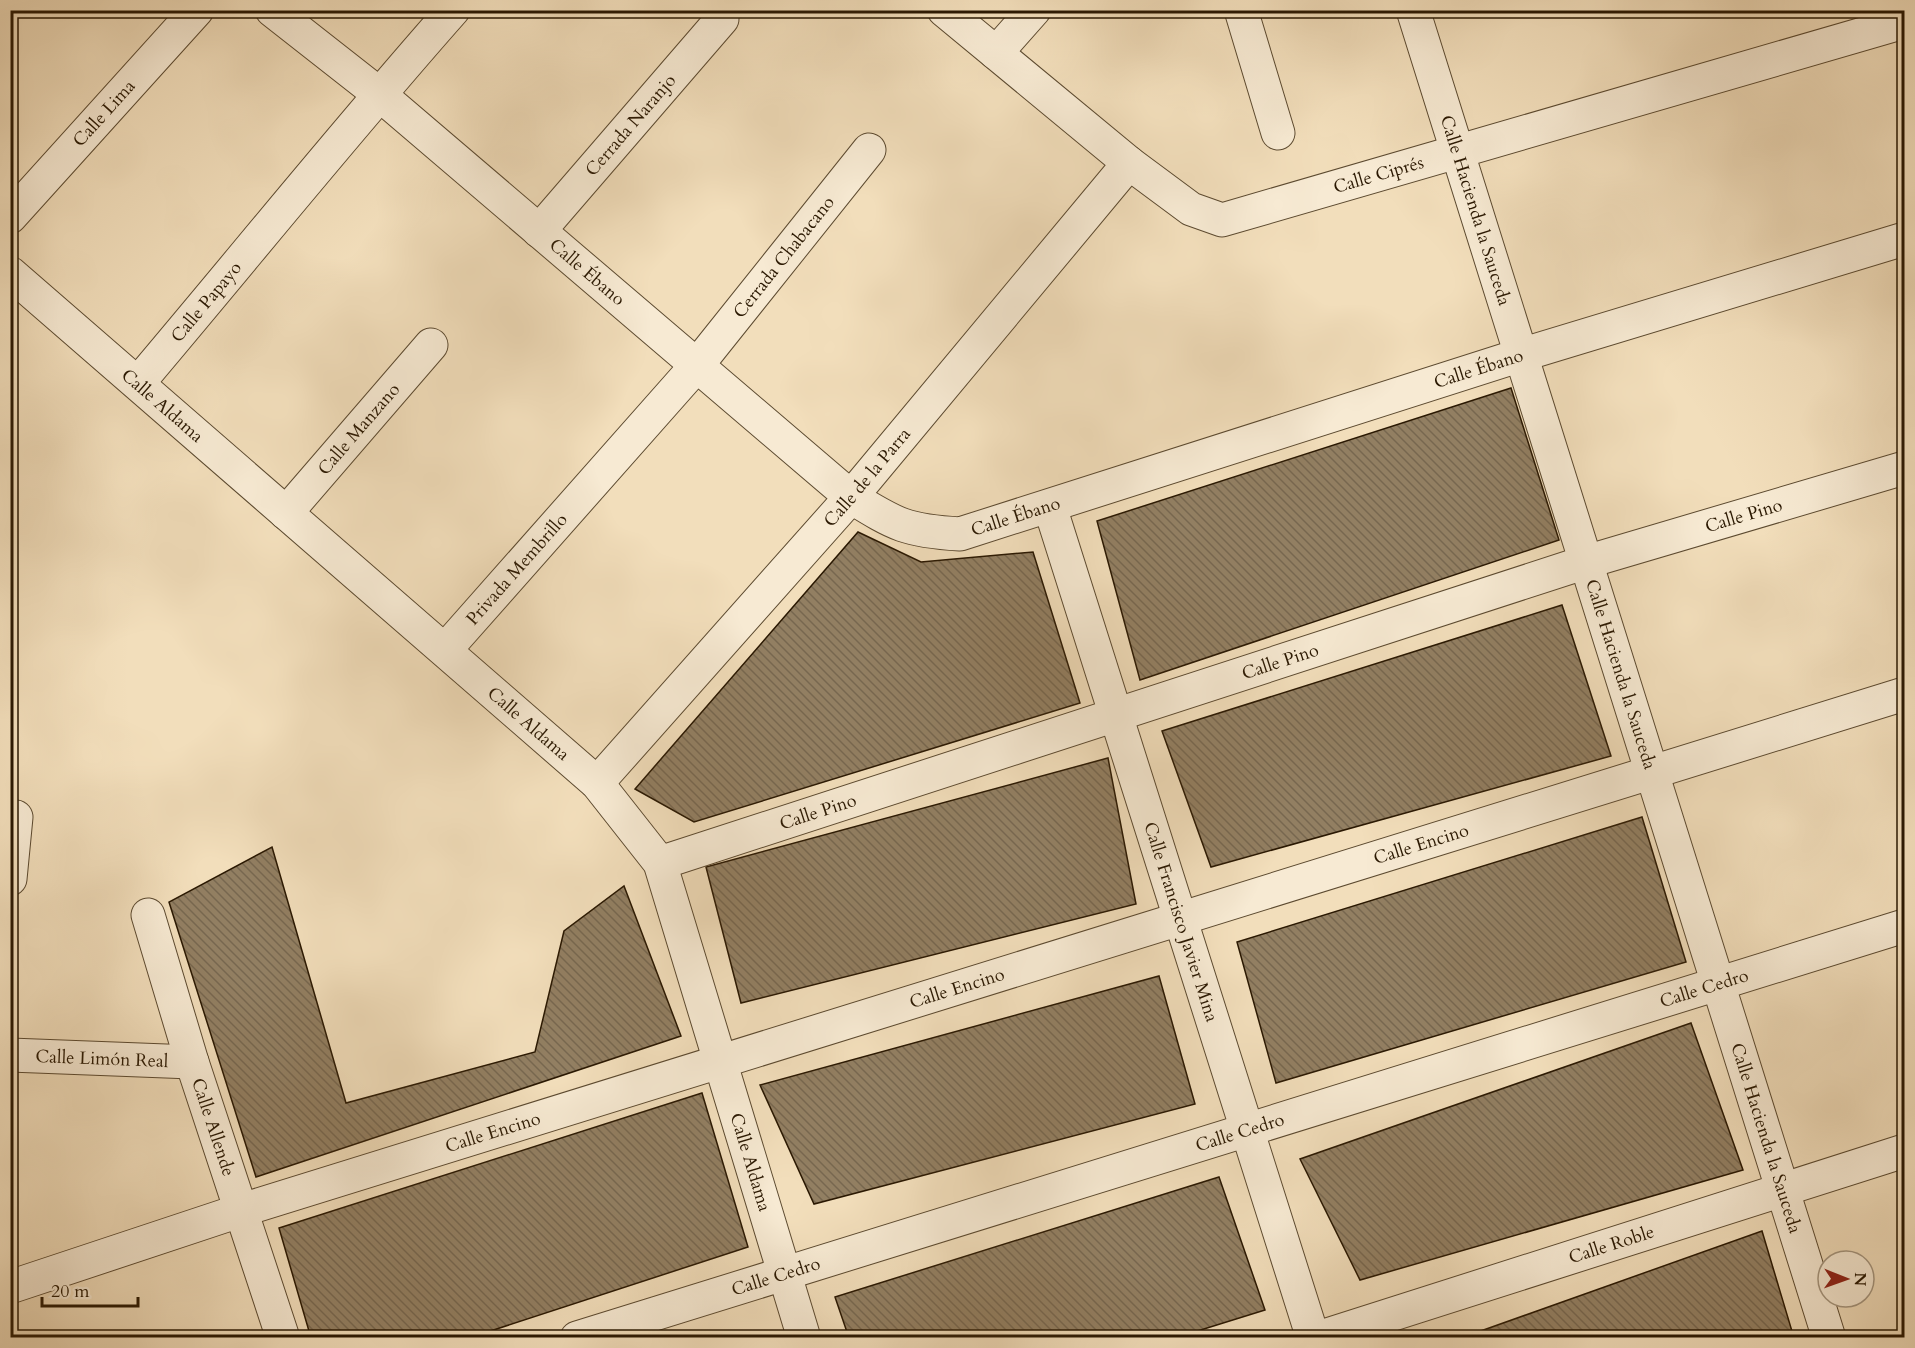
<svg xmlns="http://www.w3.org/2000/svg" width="1915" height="1348" viewBox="0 0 1915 1348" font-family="Cardo,serif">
<defs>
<pattern id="building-back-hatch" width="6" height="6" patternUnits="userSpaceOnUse" patternTransform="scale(1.5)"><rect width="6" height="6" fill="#927f62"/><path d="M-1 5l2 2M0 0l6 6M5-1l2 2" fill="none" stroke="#77674f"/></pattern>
</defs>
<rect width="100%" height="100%" fill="#f2debb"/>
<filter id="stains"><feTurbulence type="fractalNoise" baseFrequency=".00333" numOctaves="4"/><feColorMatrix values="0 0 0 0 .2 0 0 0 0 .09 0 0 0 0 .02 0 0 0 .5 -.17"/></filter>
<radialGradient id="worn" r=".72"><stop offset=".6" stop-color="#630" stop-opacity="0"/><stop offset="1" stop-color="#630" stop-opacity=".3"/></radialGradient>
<path fill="url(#building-back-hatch)" stroke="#2a1802" stroke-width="1.5" d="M1511,388L1559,540L1140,680L1097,521Z
M858,532L921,562L1033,552L1080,703L694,822L635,789Z
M1562,605L1611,756L1211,867L1162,731Z
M1108,758L1136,904L741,1003L706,867Z
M1642,817L1686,962L1276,1083L1237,942Z
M272,847L346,1103L535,1052L564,931L624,886L681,1036L256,1177L169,902Z
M1159,976L1195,1104L814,1204L760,1085Z
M1691,1023L1743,1170L1360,1280L1300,1159Z
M702,1093L748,1247L469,1338H311L279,1228Z
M1219,1177L1265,1310L1175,1338H849L835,1297Z
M1762,1231L1794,1338H1461Z
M763,1331L765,1338H739Z"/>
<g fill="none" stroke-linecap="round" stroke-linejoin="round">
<g stroke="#5c4a30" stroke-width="35">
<g id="street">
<path id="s1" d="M272,10L379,94L851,497C896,525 907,531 960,534L1521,355L1904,239"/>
<path id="s2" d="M944,10L1129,163L1191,209L1222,220L1904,22"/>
<path d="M1241,10L1278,133"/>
<path id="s3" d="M1413,10L1829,1338"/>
<path d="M996,53L1034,10"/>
<path id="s4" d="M10,217L197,10"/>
<path id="s5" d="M539,231L722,19"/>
<path id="s6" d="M10,273L597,783L660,863L804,1338"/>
<path id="s7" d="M138,383C243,259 345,132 453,10"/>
<path id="s8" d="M1050,507L1313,1338"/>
<path id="s9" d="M286,513L431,345"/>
<path id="s10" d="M445,650L698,364L869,150"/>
<path id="s11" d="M597,783L851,497L1129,163"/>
<path id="s12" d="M660,863L1586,562L1904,468"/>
<path d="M10,879L16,817"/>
<path id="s13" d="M148,915L192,1062L283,1338"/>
<path id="s14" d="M10,1055L192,1062"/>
<path id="s15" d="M10,1287L242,1210L1904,694"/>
<path id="s16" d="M577,1338L1904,926"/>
<path id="s17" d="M1318,1338L1904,1151"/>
</g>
</g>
<use href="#street" stroke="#f7ead3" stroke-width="33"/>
</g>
<g text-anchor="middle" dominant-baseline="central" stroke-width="5" stroke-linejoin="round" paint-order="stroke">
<g font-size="18" fill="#2a1802" stroke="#f7ead3">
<text stroke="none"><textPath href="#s4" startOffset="140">Calle Lima</textPath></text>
<text stroke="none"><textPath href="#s5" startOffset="140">Cerrada Naranjo</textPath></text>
<text stroke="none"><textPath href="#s2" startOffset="513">Calle Ciprés</textPath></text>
<text stroke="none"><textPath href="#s3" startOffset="210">Calle Hacienda la Sauceda</textPath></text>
<text stroke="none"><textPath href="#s10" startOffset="519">Cerrada Chabacano</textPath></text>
<text stroke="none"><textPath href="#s1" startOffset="410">Calle Ébano</textPath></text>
<text stroke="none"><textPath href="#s7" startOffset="106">Calle Papayo</textPath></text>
<text stroke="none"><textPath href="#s1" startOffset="1418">Calle Ébano</textPath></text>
<text stroke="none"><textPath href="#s6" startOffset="202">Calle Aldama</textPath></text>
<text stroke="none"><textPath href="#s9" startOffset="111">Calle Manzano</textPath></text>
<text stroke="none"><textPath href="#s11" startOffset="408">Calle de la Parra</textPath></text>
<text stroke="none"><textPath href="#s12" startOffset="1138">Calle Pino</textPath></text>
<text stroke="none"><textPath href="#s1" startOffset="932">Calle Ébano</textPath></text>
<text stroke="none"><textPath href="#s10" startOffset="108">Privada Membrillo</textPath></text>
<text stroke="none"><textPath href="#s12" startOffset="652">Calle Pino</textPath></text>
<text stroke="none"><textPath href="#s3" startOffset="696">Calle Hacienda la Sauceda</textPath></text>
<text stroke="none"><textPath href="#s6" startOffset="687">Calle Aldama</textPath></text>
<text stroke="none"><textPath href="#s12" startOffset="166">Calle Pino</textPath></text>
<text stroke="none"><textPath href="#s15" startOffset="1479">Calle Encino</textPath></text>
<text stroke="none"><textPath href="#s8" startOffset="435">Calle Francisco Javier Mina</textPath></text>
<text stroke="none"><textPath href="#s15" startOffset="993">Calle Encino</textPath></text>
<text stroke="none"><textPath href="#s16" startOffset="1180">Calle Cedro</textPath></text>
<text stroke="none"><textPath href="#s14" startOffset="92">Calle Limón Real</textPath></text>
<text stroke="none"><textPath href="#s13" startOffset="222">Calle Allende</textPath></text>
<text stroke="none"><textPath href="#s15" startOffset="507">Calle Encino</textPath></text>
<text stroke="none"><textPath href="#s16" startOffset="694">Calle Cedro</textPath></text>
<text stroke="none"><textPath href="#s3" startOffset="1182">Calle Hacienda la Sauceda</textPath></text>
<text stroke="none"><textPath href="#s6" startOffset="1192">Calle Aldama</textPath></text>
<text stroke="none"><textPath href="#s17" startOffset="308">Calle Roble</textPath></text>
<text stroke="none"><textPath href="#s16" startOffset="208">Calle Cedro</textPath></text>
</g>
</g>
<rect width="1915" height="1348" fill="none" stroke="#f2debb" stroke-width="36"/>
<rect x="12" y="12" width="1891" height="1324" fill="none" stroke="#2a1802" stroke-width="3"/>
<rect x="18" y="18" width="1879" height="1312" fill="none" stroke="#2a1802" stroke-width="1.5"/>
<g transform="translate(1846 1279) rotate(91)"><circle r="28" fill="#f7ead3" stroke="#a5967f" stroke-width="1.5"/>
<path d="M0-4.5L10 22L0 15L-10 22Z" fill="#8f2418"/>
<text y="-9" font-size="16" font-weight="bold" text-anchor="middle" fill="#2a1802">N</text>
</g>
<path d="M42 1297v9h96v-9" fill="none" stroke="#2a1802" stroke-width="3"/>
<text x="51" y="1297" font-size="18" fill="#2a1802" stroke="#f7ead3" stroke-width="4.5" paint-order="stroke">20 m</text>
<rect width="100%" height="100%" filter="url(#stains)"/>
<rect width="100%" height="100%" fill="url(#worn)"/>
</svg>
